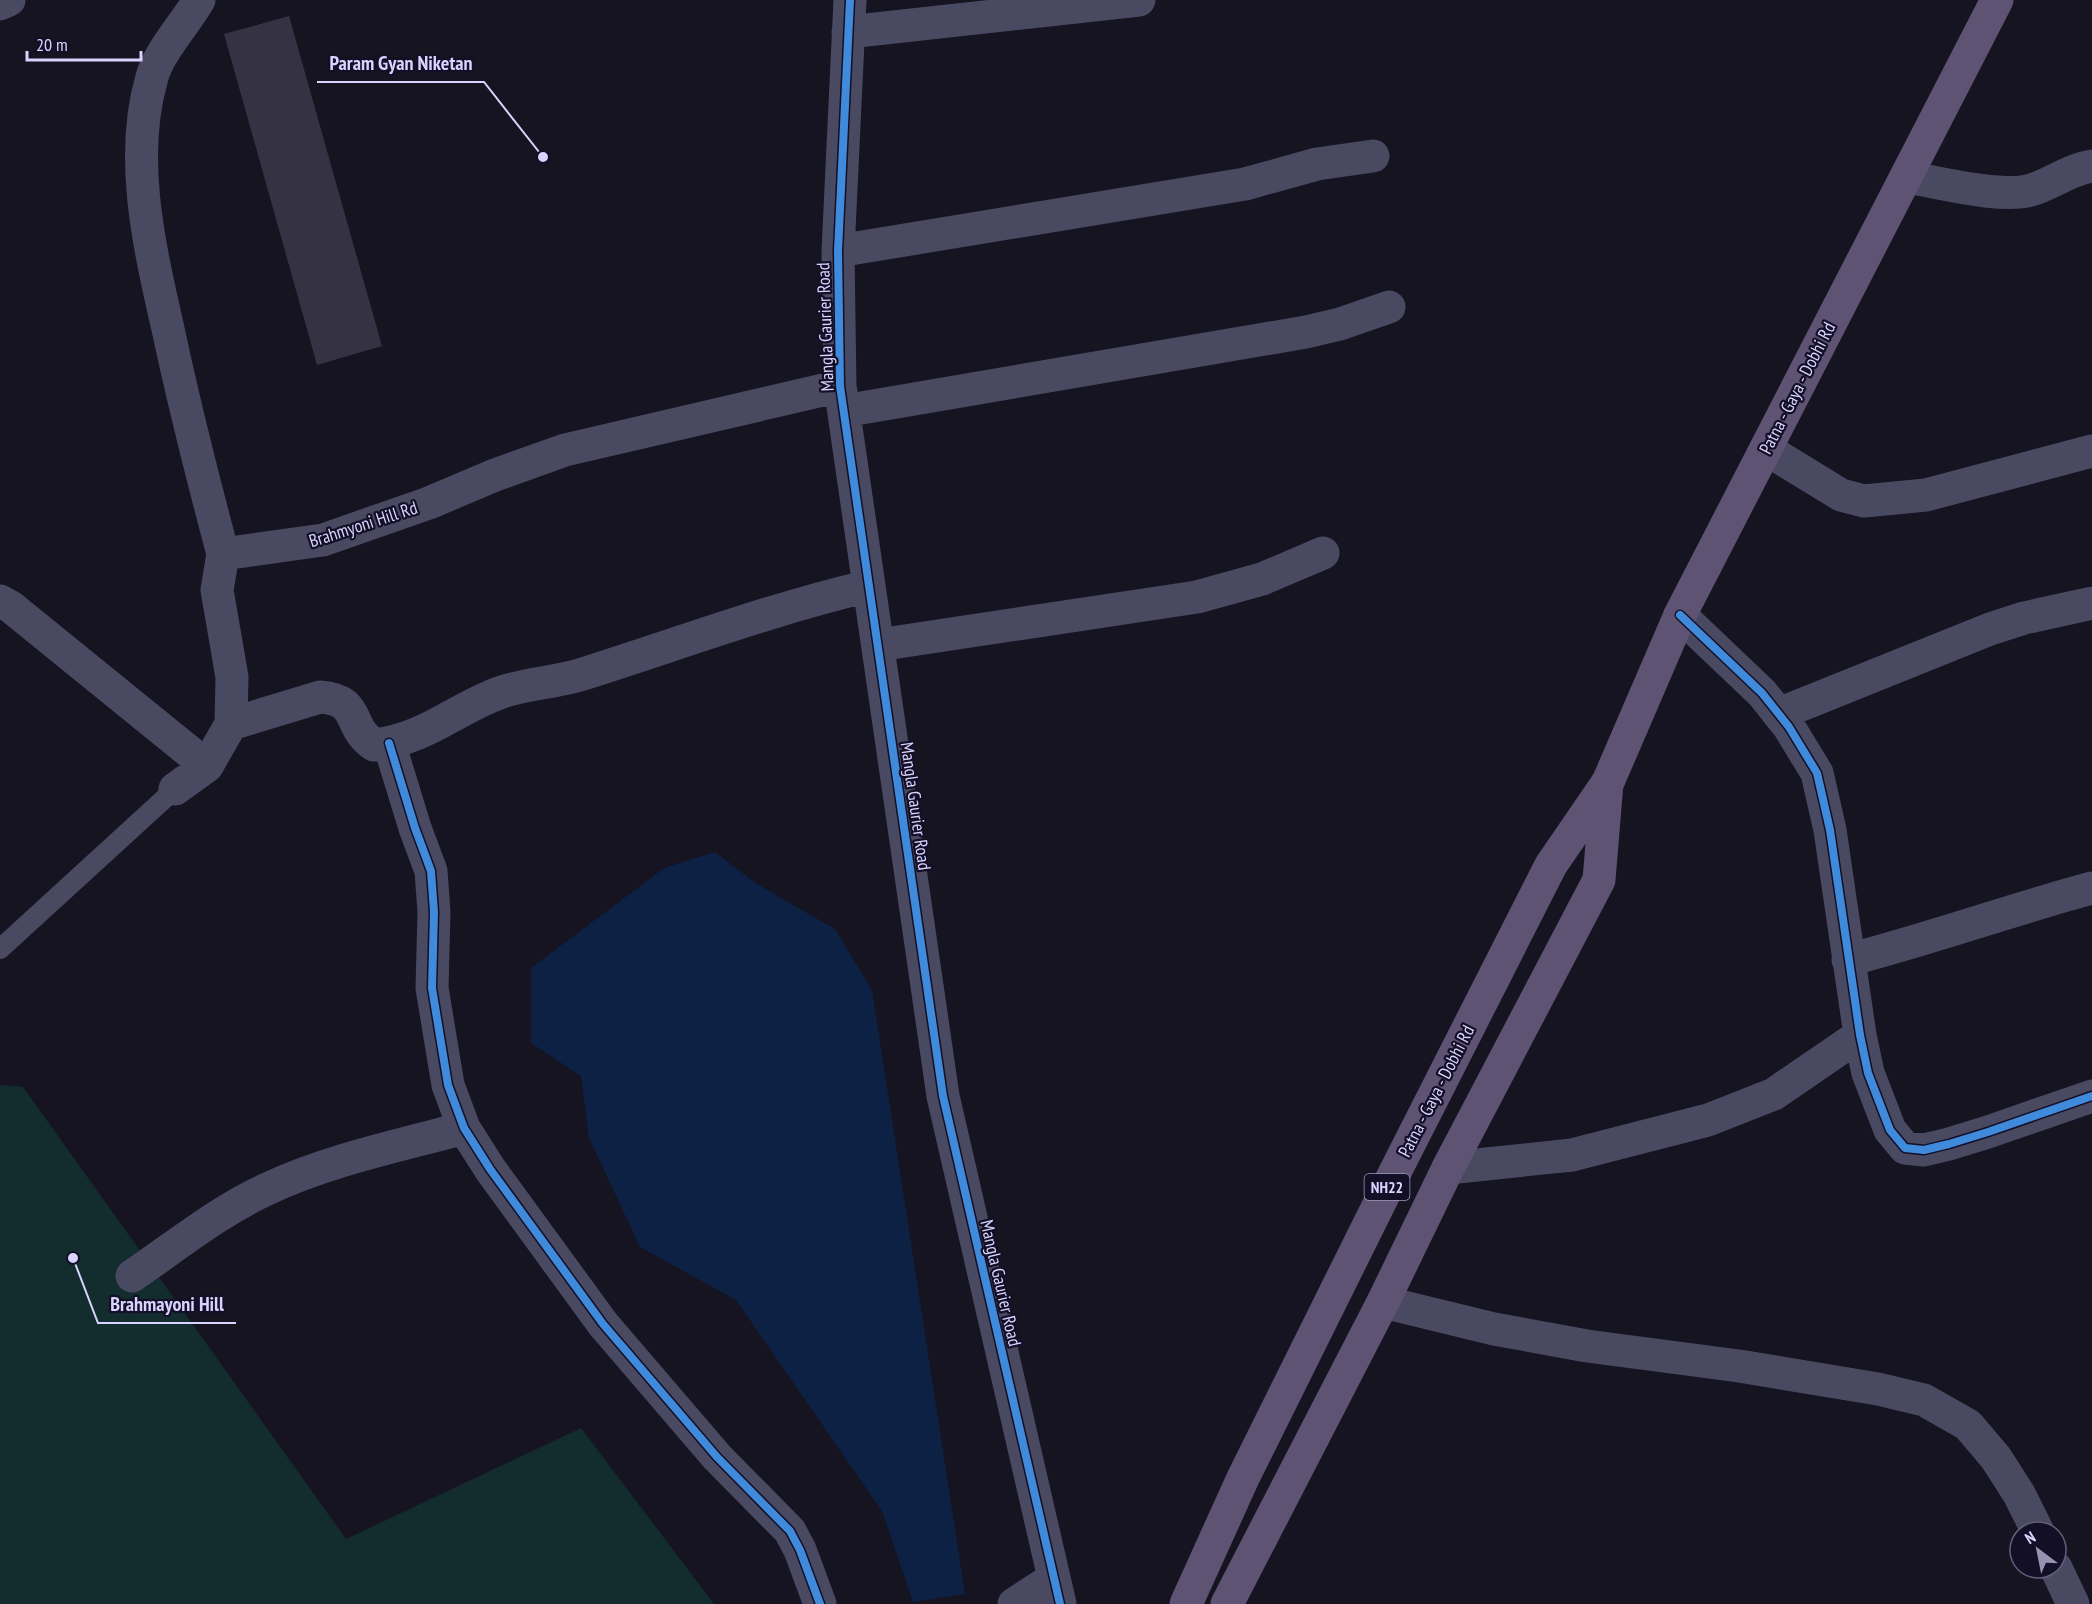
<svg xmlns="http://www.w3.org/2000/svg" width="2092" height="1604" viewBox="0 0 2092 1604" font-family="'PT Sans Narrow',sans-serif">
<rect width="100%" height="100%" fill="#161421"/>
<path fill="#132c2d" d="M0,1085L23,1087L346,1539L581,1428L714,1604H0Z"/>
<path fill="#0d2144" d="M715,852L757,884L835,929L872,990L965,1594L913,1602L882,1511L736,1300L640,1247L589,1138L581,1076L531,1043V968L664,868Z"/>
<path fill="#343243" d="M289,16L382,346L317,365L224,34Z"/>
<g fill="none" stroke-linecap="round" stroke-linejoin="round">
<path stroke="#4a4962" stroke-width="20" d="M0,949L175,789"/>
<path stroke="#4a4962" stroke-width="33" d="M199,0C185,24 159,52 152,77C128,159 150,249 168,329C184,404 203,479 223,554
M850,0L838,251L840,386L943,1096L1060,1604
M0,4L9,0
M848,32L1139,0
M1906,177C1938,182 2002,199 2031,190C2052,184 2070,169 2092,166
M838,251L1245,184L1317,164L1373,156
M844,411L1306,332L1340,324L1389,307
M1766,449L1841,495L1864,501L1926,495L2092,451
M0,601L11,607L207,766
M1680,615L1762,693L1789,727L1817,773L1830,830L1860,1035L1868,1073L1890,1130L1905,1148L1924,1150L1949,1144L1988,1132L2092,1096
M878,645L1197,597L1262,579L1323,553
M1779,714L1990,629L2024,618L2092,603
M231,724L320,697C362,700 346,726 374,745C423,740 454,710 499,693C526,683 555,683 583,674C678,644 771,609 869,586
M389,743L415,828L431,871L434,912L432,988L448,1085L464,1128L490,1169L603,1324L717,1457L790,1531L800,1550L820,1604
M175,789L207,766L231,724L232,677L217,590L223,554L323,540L429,503L495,475L565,450L840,386
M1848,960C1930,939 2010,910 2092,888
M1448,1168L1572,1155L1708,1120L1774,1094L1860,1035
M132,1276C176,1246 219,1211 267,1189C329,1160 398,1146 464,1128
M1383,1302L1494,1329L1587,1346L1739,1366L1878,1389L1924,1400L1968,1425L1996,1458L2019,1494L2038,1532
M2056,1568L2073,1604
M1014,1604L1054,1578"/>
<path stroke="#5e5373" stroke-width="33" d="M1186,1604L1243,1478L1394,1174L1551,865L1608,782L1680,615L1997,0
M1227,1604L1383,1302L1448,1168L1599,880L1607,783"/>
<g stroke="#130f26" stroke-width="11">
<path id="cycleway" d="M850,0L838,251L840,386L943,1096L1060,1604
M1680,615L1762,693L1789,727L1817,773L1830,830L1860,1035L1868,1073L1890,1130L1905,1148L1924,1150L1949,1144L1988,1132L2092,1096
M389,743L415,828L431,871L434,912L432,988L448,1085L464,1128L490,1169L603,1324L717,1457L790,1531L800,1550L820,1604"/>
</g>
<use href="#cycleway" stroke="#408adc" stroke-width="8"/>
</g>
<g text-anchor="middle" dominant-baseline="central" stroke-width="4.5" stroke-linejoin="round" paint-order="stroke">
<rect fill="#130f26" stroke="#9e99be" stroke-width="1.5" x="1364.5" y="1174" width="45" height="26" rx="4.5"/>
<g font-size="16" font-weight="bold" fill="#d9d4ff">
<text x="1387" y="1187">NH22</text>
</g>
<g font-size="18" fill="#d9d4ff" stroke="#130f26">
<text transform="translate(825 327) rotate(-92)">Mangla Gaurier Road</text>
<text transform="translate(1797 388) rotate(-63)">Patna - Gaya - Dobhi Rd</text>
<text transform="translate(363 524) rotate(-18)">Brahmyoni Hill Rd</text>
<text transform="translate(916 806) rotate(82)">Mangla Gaurier Road</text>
<text transform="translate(1436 1091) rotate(-63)">Patna - Gaya - Dobhi Rd</text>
<text transform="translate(1001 1283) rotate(77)">Mangla Gaurier Road</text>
</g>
</g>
<path fill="none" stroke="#d9d4ff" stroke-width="2" d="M543 157L484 82H317M73 1258L98 1323H236"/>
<g fill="#d9d4ff" stroke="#130f26" stroke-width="2">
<circle cx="543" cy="157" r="6"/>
<circle cx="73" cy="1258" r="6"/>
</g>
<g font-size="20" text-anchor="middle" font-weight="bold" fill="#d9d4ff" stroke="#130f26" stroke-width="4.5" stroke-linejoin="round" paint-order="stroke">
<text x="401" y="70">Param Gyan Niketan</text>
<text x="167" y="1311">Brahmayoni Hill</text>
</g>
<g transform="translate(2038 1550) rotate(328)"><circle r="28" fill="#130f26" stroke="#625e7d" stroke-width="1.5"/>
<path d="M0-4.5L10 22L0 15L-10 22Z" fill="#9591b1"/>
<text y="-9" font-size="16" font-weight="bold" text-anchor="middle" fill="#d9d4ff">N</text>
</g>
<path d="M27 51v9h114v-9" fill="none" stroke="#d9d4ff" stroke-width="3"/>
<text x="36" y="51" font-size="18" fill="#d9d4ff" stroke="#130f26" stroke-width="4.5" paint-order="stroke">20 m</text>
</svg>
